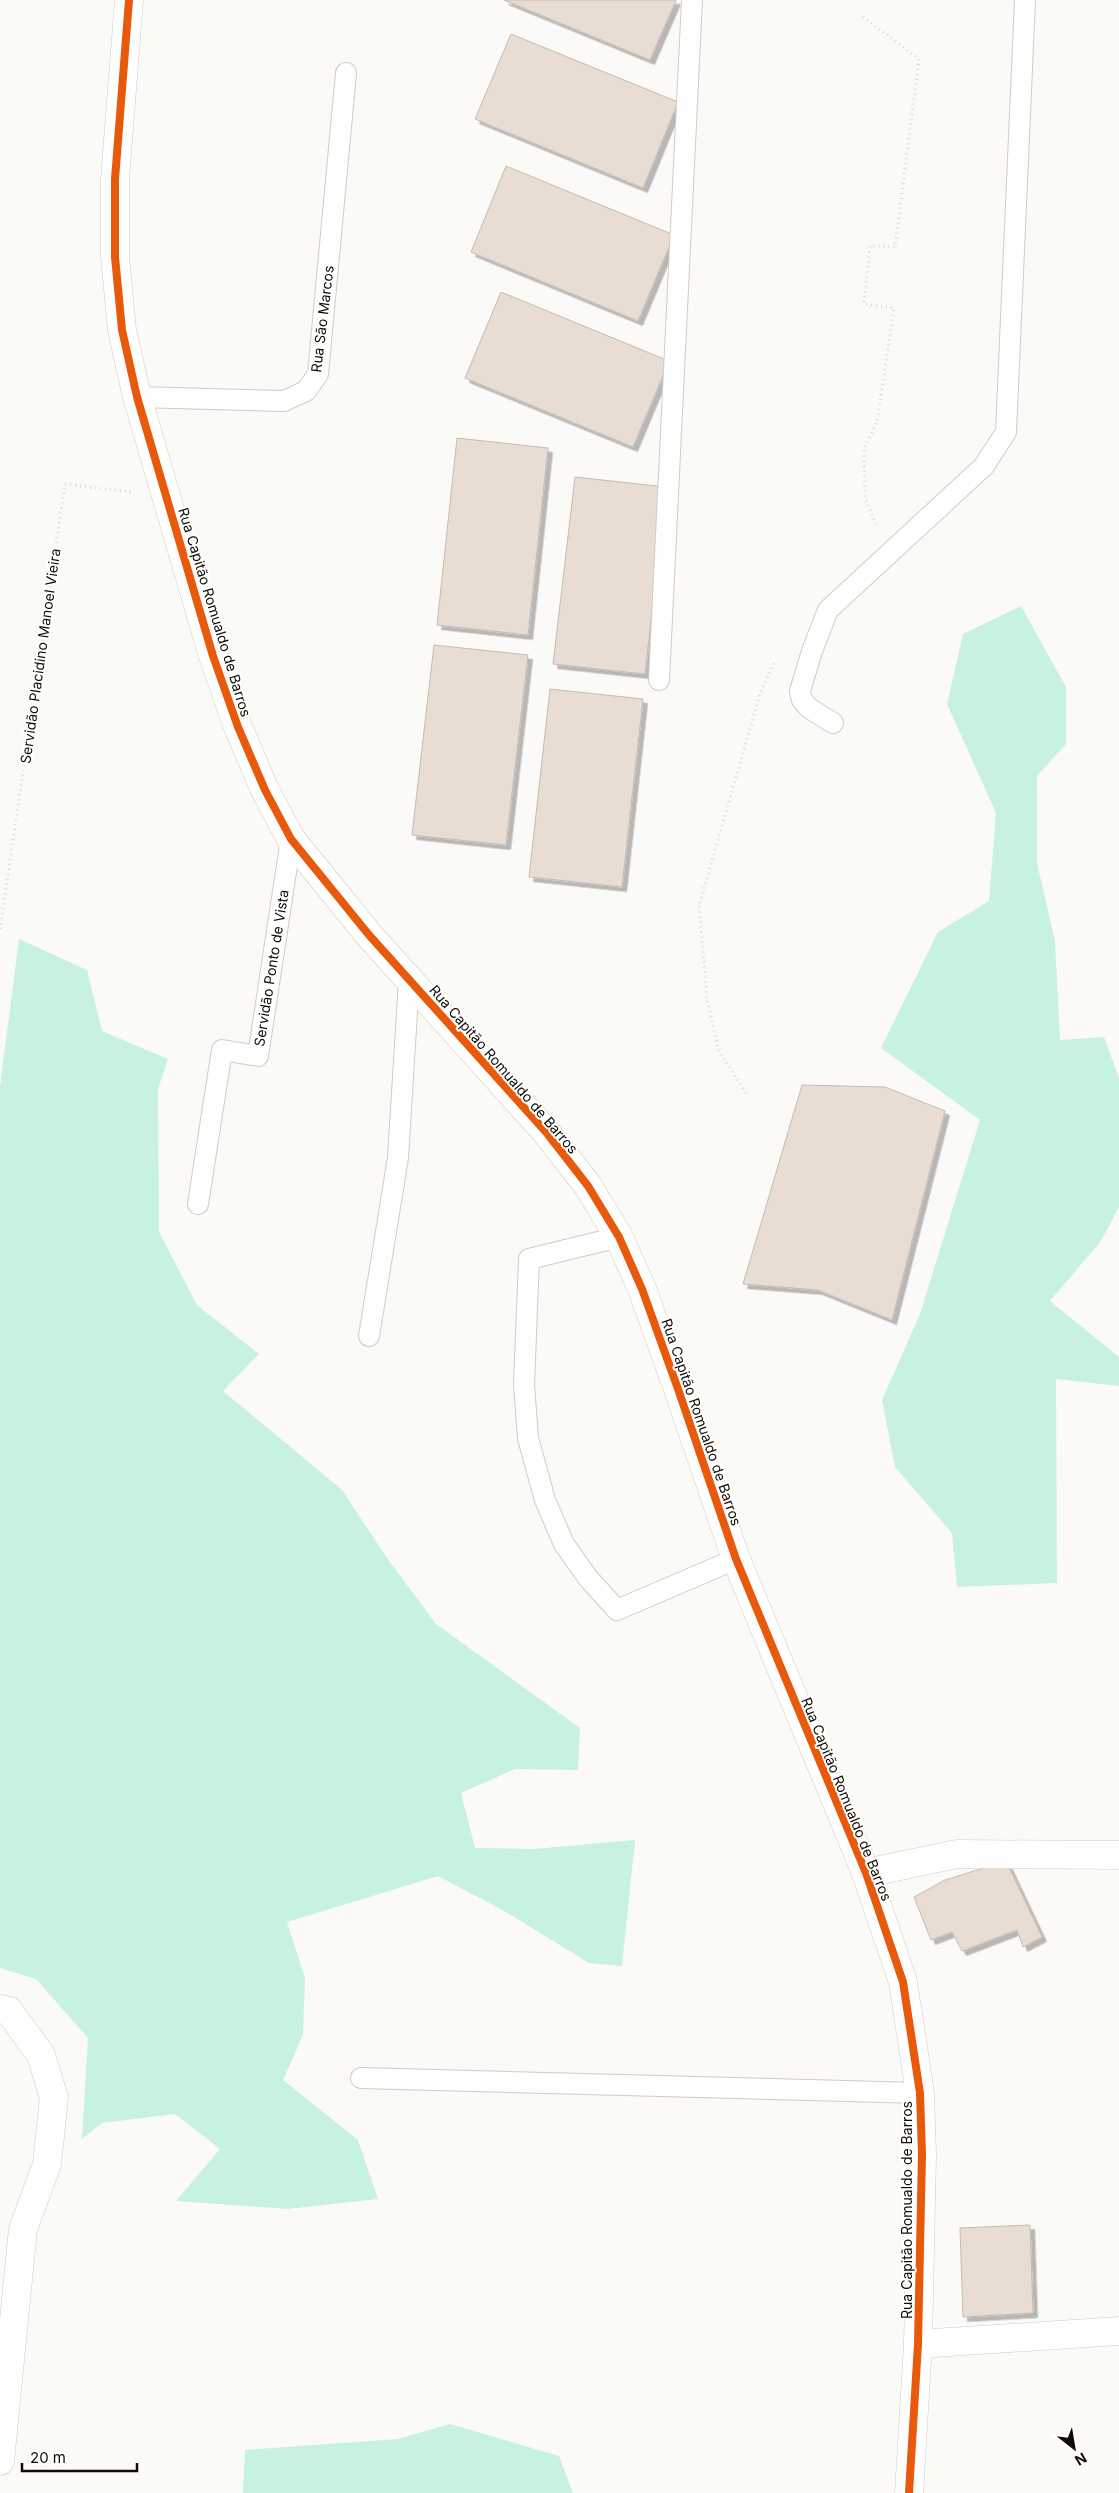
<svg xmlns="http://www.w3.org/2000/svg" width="1119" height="2493" viewBox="0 0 1119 2493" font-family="Inter,sans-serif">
<defs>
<filter id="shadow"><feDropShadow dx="4.5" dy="4.5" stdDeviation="0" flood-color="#0004"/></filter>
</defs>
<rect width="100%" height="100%" fill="#fcfaf7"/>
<path fill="#c7f2dd" d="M1021,606L1066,687V744L1037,776V863L1055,941L1060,1040L1104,1037L1119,1078V1207L1101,1241L1050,1301L1119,1357V1386L1056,1379L1057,1583L957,1587L952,1533L895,1467L882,1400L920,1314L980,1120L881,1048L938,932L989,901L996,813L947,704L963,634Z
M19,939L87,970L102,1031L168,1059L158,1089L159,1232L197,1305L259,1354L223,1391L342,1490L389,1561L436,1624L580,1728L578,1770L515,1769L461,1793L475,1848L534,1849L635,1840L622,1966L589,1963L506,1912L438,1876L287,1922L305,1978L303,2035L283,2080L358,2140L378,2199L288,2209L176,2201L220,2149L175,2114L102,2123L82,2139L88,2038L36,1979L0,1968V1086Z
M450,2424L559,2456L573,2493H243L245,2450L398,2439Z"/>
<path fill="#e9dcd3" stroke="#c2bbb6" filter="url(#shadow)" d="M504,0H676L650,60Z
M511,34L678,102L643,188L475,119Z
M506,166L674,235L638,321L471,252Z
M501,292L669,361L633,447L465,378Z
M457,438L548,448L528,635L437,625Z
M575,477L666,487L645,674L553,664Z
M434,645L528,655L506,845L412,835Z
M550,689L643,699L622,887L529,877Z
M802,1085L885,1087L945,1111L892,1320L818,1290L743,1284Z
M1006,1861L1042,1937L1023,1947L1017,1930L962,1951L952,1932L931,1940L914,1897L945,1880Z
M1030,2225L1033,2313L963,2317L960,2228Z"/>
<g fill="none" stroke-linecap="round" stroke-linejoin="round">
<g stroke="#d0ccc6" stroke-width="22">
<path id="service" d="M137,397L284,401L306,391L318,374L346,73
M659,680L692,0
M833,723L809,708L802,700L800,691L812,651L828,610L984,466L1006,432L1025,0
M198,1204L222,1050L258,1056L291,839
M619,1237L529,1259L524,1385L528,1438L545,1500L564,1544L588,1578L617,1610L736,1559
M369,1336L398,1158L409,980
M361,2078L920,2093"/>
</g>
<g stroke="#d0ccc6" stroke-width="29">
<path id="minor" d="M866,1873L957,1854L1119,1855
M0,2009L9,2011L41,2055L54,2098L47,2164L23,2229L0,2461
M918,2344L1119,2331"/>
</g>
<g stroke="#d0ccc6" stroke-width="29">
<path id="primary" d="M129,0L115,179V257L122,330L137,397L213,656L238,727L265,790L291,839L369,935L546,1132L588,1186L619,1237L642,1289L678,1389L736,1559L866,1873L903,1982L920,2093L922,2154L918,2344L909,2493"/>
</g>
<path stroke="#d9d9d8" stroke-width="3" stroke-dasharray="1 4" stroke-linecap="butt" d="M863,17L919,59L895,247L870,246L864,304L894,308L877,422L864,449L865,498L876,524
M0,929L65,484L131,492
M746,1093L718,1049L707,998L699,906L760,694L775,661"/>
<use href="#service" stroke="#fffefe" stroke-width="20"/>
<use href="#minor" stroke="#fffefe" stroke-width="28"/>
<use href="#primary" stroke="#fffefe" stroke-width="28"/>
<g stroke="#fff" stroke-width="11">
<path id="cycleway" d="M129,0L115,179V257L122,330L137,397L213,656L238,727L265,790L291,839L369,935L546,1132L588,1186L619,1237L642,1289L678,1389L736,1559L866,1873L903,1982L920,2093L922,2154L918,2344L909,2493"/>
</g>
<use href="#cycleway" stroke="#e8590c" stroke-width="8"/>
</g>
<g text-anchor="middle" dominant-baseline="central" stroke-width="4" stroke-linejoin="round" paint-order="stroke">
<g font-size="14" fill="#100b03" stroke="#fff">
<text transform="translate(322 319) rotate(-83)">Rua São Marcos</text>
<text transform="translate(215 612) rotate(73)">Rua Capitão Romualdo de Barros</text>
<text transform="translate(40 656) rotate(-82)">Servidão Placidino Manoel Vieira</text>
<text transform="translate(271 968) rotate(-81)">Servidão Ponto de Vista</text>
<text transform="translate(504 1069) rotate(49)">Rua Capitão Romualdo de Barros</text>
<text transform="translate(702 1422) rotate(71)">Rua Capitão Romualdo de Barros</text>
<text transform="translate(847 1799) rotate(68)">Rua Capitão Romualdo de Barros</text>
<text transform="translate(906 2210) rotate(-90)">Rua Capitão Romualdo de Barros</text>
</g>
</g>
<g transform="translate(1074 2448) rotate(149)" stroke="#ffffff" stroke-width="4" paint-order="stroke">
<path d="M0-4L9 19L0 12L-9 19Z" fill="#100b03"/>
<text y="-8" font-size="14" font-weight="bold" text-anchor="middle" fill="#100b03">N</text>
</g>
<path d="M22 2463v8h115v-8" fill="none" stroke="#100b03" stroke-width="2.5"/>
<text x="30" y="2463" font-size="15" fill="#100b03" stroke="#ffffff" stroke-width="4" paint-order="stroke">20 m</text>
</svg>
